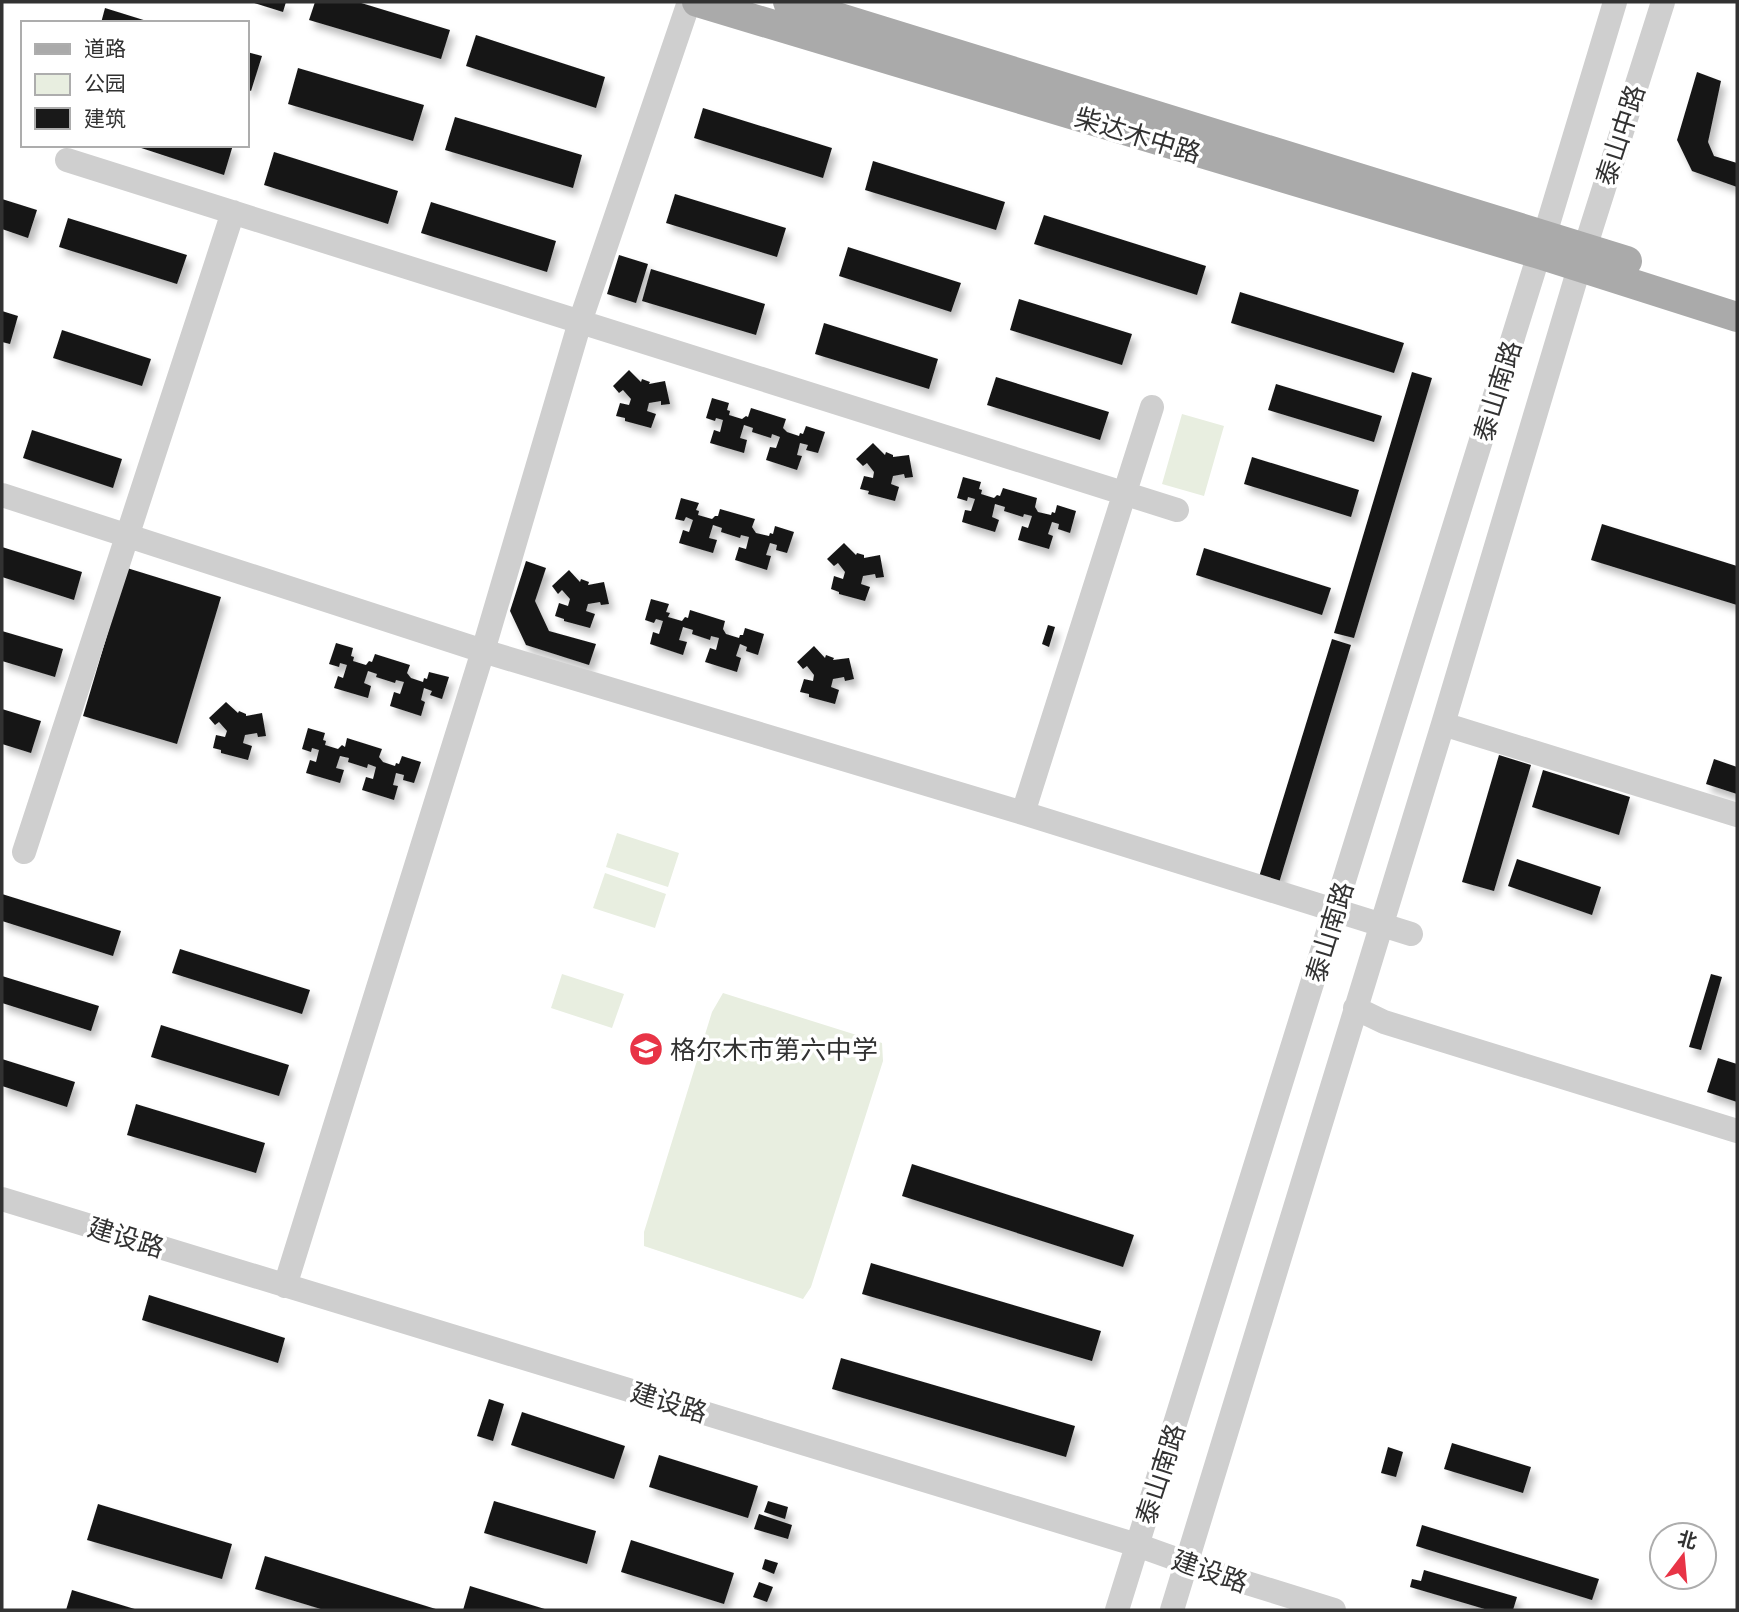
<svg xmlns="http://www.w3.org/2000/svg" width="1739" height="1612" viewBox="0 0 1739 1612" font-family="Mulish,'Noto Sans SC',sans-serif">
<defs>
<filter id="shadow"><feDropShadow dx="4.5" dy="7" stdDeviation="3.5" flood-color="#0004"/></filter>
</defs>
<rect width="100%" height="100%" fill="#fff"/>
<path fill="#e8eee0" d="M1182,414L1224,426L1204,496L1162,484Z
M617,833L679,853L668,887L606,867Z
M605,873L666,894L655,928L593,908Z
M562,974L624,994L612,1028L551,1008Z
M723,993L882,1043L883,1061L811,1287L803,1299L644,1246V1232L712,1012Z"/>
<path fill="#191919" filter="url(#shadow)" d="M251,2H286L283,12Z
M315,2H358L450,30L441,59L309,20Z
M105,8L150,22V23H101Z
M476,35L605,77L596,108L466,66Z
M247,52L262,56L251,91L247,89Z
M298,68L424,105L413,141L288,104Z
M1697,72L1721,81L1708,142L1714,156L1737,163V187L1692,171L1677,140Z
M703,108L832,148L823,178L694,138Z
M455,117L582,155L573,188L445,150Z
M132,145H233L224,175Z
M274,152L398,191L388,224L264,185Z
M873,161L1005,202L996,230L865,190Z
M675,194L786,228L777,257L666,223Z
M2,199L37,210L28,238L2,229Z
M431,202L556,241L547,272L421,233Z
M1044,215L1206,266L1197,295L1034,244Z
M68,218L187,255L177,284L59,247Z
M848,247L961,283L951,312L839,276Z
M619,255L648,264L636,303L607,294Z
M651,269L765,304L756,335L642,301Z
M1240,292L1404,343L1394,373L1231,323Z
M1019,299L1132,334L1122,365L1010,330Z
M2,311L18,316L10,344L2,342Z
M824,323L938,359L929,389L815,354Z
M62,330L151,359L142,386L53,358Z
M629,370L641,382L642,379L650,382L649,384L665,381L670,404L661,405V401L649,403L647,411L656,414L651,428L625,421V418L616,416L620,403L629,405L631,399L623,390L619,393L613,386Z
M1412,372L1432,378L1354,638L1334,633Z
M996,377L1109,412L1100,440L987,405Z
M1276,384L1382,416L1374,442L1268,410Z
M712,398L729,403L727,410L730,411L729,415L742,419L746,416L748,417L751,408L786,419L783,428L787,432L799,436L800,433L803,434L806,426L825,432L818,453L806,450L808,445L800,443L797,455L802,456L797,470L766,460L770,447L776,448L780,437L772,434L771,438L752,432L753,428L744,425L740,438L747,440L744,453L710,443L714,430L720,432L723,420L716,418L715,421L706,418Z
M32,430L122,459L113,488L23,458Z
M873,443L885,455L886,452L893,455V457L909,455L913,477L905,478L904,474L893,476L891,484L899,487L895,501L868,494L869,491L860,489L864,476L873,478L874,472L867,463L863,466L856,459Z
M1252,457L1359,490L1351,517L1244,484Z
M963,477L981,482L979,489L982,490L981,494L994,498L997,495L1000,496L1003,488L1037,498L1035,507L1038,512L1051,515L1052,512L1055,513L1057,505L1076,511L1070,533L1058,529L1059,524L1052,522L1048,534L1053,536L1049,549L1018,540L1022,526L1028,528L1032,516L1024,514L1023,517L1004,511L1005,507L995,504L992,517L999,520L995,532L962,522L965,510L971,511L975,499L968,497L967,501L957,498Z
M681,498L699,503L696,510L699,511L698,515L712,519L715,516H718L720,509L755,519L752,527L756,533L769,536L770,533L773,534L775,526L794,532L787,553L776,550L777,545L770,543L766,555L771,556L767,570L735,560L739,547L746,549L749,537L741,535L740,538L721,532L722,528L713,525L709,538L717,540L713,553L679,543L683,530L689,532L693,520L686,517L684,521L675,519Z
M1602,524L1737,566V605L1591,560Z
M844,543L856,555L857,553L864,555V558L880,555L884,577L876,578L875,574L863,576L861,584L870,587L865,601L839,594V592L831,589L834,576L843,579L845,572L838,563L834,566L827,559Z
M2,547L82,572L74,600L2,577Z
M1204,548L1331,588L1322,615L1196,575Z
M526,561L546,568L535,601L549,631L596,644L589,665L526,645L510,611Z
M127,568L221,597L177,744L83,716Z
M569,570L580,582L581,579L589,582L588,585L604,582L609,604L601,605L600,602L588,604L586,611L595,614L590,628L564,621V619L555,616L559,603L568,606L570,599L562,590L558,594L552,586Z
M651,599L669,604L666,612L670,613L668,617L682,621L685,617L688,618L690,610L725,621L723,629L726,634L739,638L740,635H743L745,628L764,634L758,655L746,651L747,647L740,644L736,656L741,658L737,672L705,662L710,648L716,650L719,638L711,636L710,640L692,634L693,630L683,627L679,640L687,642L683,655L650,644L653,632L659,634L663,621L656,619L654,623L645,620Z
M1048,625L1055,627L1049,647L1042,644Z
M2,631L63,649L55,677L2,661Z
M1332,639L1351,645L1279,883L1259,877Z
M336,643L353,648L351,656L354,657L353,661L366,665L369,661L372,662L375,654L410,665L407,673L411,678L423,682L424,678L427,679L429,672L449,677L442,699L430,695L432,691L424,688L421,700L425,702L421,716L390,706L394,692L400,694L404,682L396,680L395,683L376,677L377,674L368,671L364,683L371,686L368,698L334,688L338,676L343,678L347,665L340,663L339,667L329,664Z
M814,646L825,658L826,655L834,658L833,660L849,658L854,679L845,681L844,677L833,679L831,687L839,690L835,704L809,697V694L800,692L804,679L813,681L814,675L807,666L803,669L797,662Z
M226,702L238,713L239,711L246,714V716L262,713L266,736L258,737L257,733L245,735L243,743L252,746L248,760L221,753V750L213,748L216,735L225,737L227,731L219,722L215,725L209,718Z
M2,709L41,721L31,753L2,744Z
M308,728L325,733L323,740L326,741L325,745L338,749L342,745L345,747L347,738L382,749L379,757L383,762L395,766L396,763L399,764L402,756L421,762L414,783L403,780L404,775L396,773L393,785L398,786L394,800L362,790L366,777L373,779L376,767L368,764L367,768L348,762L349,758L340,756L336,768L344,770L340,783L306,773L310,760L316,762L319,750L312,748L311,752L302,749Z
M1499,755L1531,765L1494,891L1462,882Z
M1714,759L1737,767V794L1706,784Z
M1543,770L1630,797L1619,835L1532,807Z
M1517,859L1601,887L1592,915L1508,886Z
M2,894L121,931L113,956L2,921Z
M180,949L310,990L302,1014L172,973Z
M1711,974L1722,977L1701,1050L1689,1047Z
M2,976L99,1006L91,1031L2,1003Z
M161,1025L289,1065L279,1096L151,1057Z
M1718,1058L1737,1064V1102L1707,1092Z
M2,1059L75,1082L67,1107L2,1086Z
M136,1104L265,1143L256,1173L127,1135Z
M912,1164L1134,1235L1123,1267L902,1196Z
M871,1263L1101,1331L1092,1361L862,1294Z
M149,1295L285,1338L278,1363L142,1320Z
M841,1358L1075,1426L1066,1457L832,1389Z
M489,1399L504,1404L493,1441L477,1436Z
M522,1412L625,1446L614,1479L511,1445Z
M1452,1443L1531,1467L1523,1493L1444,1469Z
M1388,1447L1403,1452L1396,1477L1381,1473Z
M659,1455L758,1486L748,1518L649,1487Z
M494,1501L596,1531L587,1564L484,1533Z
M768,1501L788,1507L785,1519L764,1512Z
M98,1504L232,1544L222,1579L87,1540Z
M759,1514L792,1525L788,1539L754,1529Z
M1422,1525L1599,1579L1592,1600L1416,1546Z
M631,1540L734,1573L724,1604L621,1572Z
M265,1556L439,1610H324L255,1589Z
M765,1559L778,1563L774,1574L762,1569Z
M1424,1570L1517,1597L1513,1610H1488L1410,1587L1412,1579L1421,1581Z
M759,1582L773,1587L767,1602L753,1597Z
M470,1586L548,1610H463Z
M72,1590L138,1610H66Z"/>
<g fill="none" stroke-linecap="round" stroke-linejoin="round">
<path stroke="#cfcfcf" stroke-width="24" d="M67,160L1177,510
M2,495L483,651L1023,813L1411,934
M1443,724L1737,815
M1023,813L1152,407
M24,852L233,212
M1355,1008L1384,1022L1737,1131
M2,1199L1137,1545L1218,1574L1334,1610
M285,1286L483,651L580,322L689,2
M1117,1610L1539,254L1615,2
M1172,1610L1443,724L1585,248L1663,2"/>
<path stroke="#aaa" stroke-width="30" d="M697,2L1539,254L1737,317
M788,2L1627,261"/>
</g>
<defs>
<g id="school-disc" transform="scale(1.75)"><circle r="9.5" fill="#e83446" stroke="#fff"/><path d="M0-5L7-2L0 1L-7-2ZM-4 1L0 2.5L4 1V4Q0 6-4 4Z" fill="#fff"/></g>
</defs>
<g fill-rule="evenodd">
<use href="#school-disc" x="646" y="1049"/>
</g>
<g text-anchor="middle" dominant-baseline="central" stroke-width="7" stroke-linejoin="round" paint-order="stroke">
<g font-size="26" fill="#323232" stroke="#fff">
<text transform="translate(1138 135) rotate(17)">柴达木中路</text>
<text transform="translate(1620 135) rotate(-72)">泰山中路</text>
<text transform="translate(1497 391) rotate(-73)">泰山南路</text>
<text transform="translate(1329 932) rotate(-73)">泰山南路</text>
<text transform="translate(126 1237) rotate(17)">建设路</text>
<text transform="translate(669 1402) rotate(17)">建设路</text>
<text transform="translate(1160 1474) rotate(-72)">泰山南路</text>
<text transform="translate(1210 1571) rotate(19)">建设路</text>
</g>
<g font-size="26" fill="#323232" stroke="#fff" text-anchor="start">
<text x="670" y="1049">格尔木市第六中学</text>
</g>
</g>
<rect width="1739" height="1612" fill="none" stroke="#323232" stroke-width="7"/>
<rect x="21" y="21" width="228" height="126" fill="#ffffff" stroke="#adadad" stroke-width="2"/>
<rect x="35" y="44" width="35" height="10" fill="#aaaaaa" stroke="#adadad" stroke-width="2"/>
<text x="84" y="56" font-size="21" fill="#323232">道路</text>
<rect x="35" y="74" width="35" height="21" fill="#e8eee0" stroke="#adadad" stroke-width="2"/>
<text x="84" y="91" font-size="21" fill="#323232">公园</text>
<rect x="35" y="108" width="35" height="21" fill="#191919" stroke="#adadad" stroke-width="2"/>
<text x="84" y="126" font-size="21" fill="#323232">建筑</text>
<g transform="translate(1683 1556) rotate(16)"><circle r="33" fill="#ffffff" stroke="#adadad" stroke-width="2"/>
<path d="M0-5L12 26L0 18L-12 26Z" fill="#e83446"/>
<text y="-10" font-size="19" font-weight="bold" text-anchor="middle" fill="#323232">北</text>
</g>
</svg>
